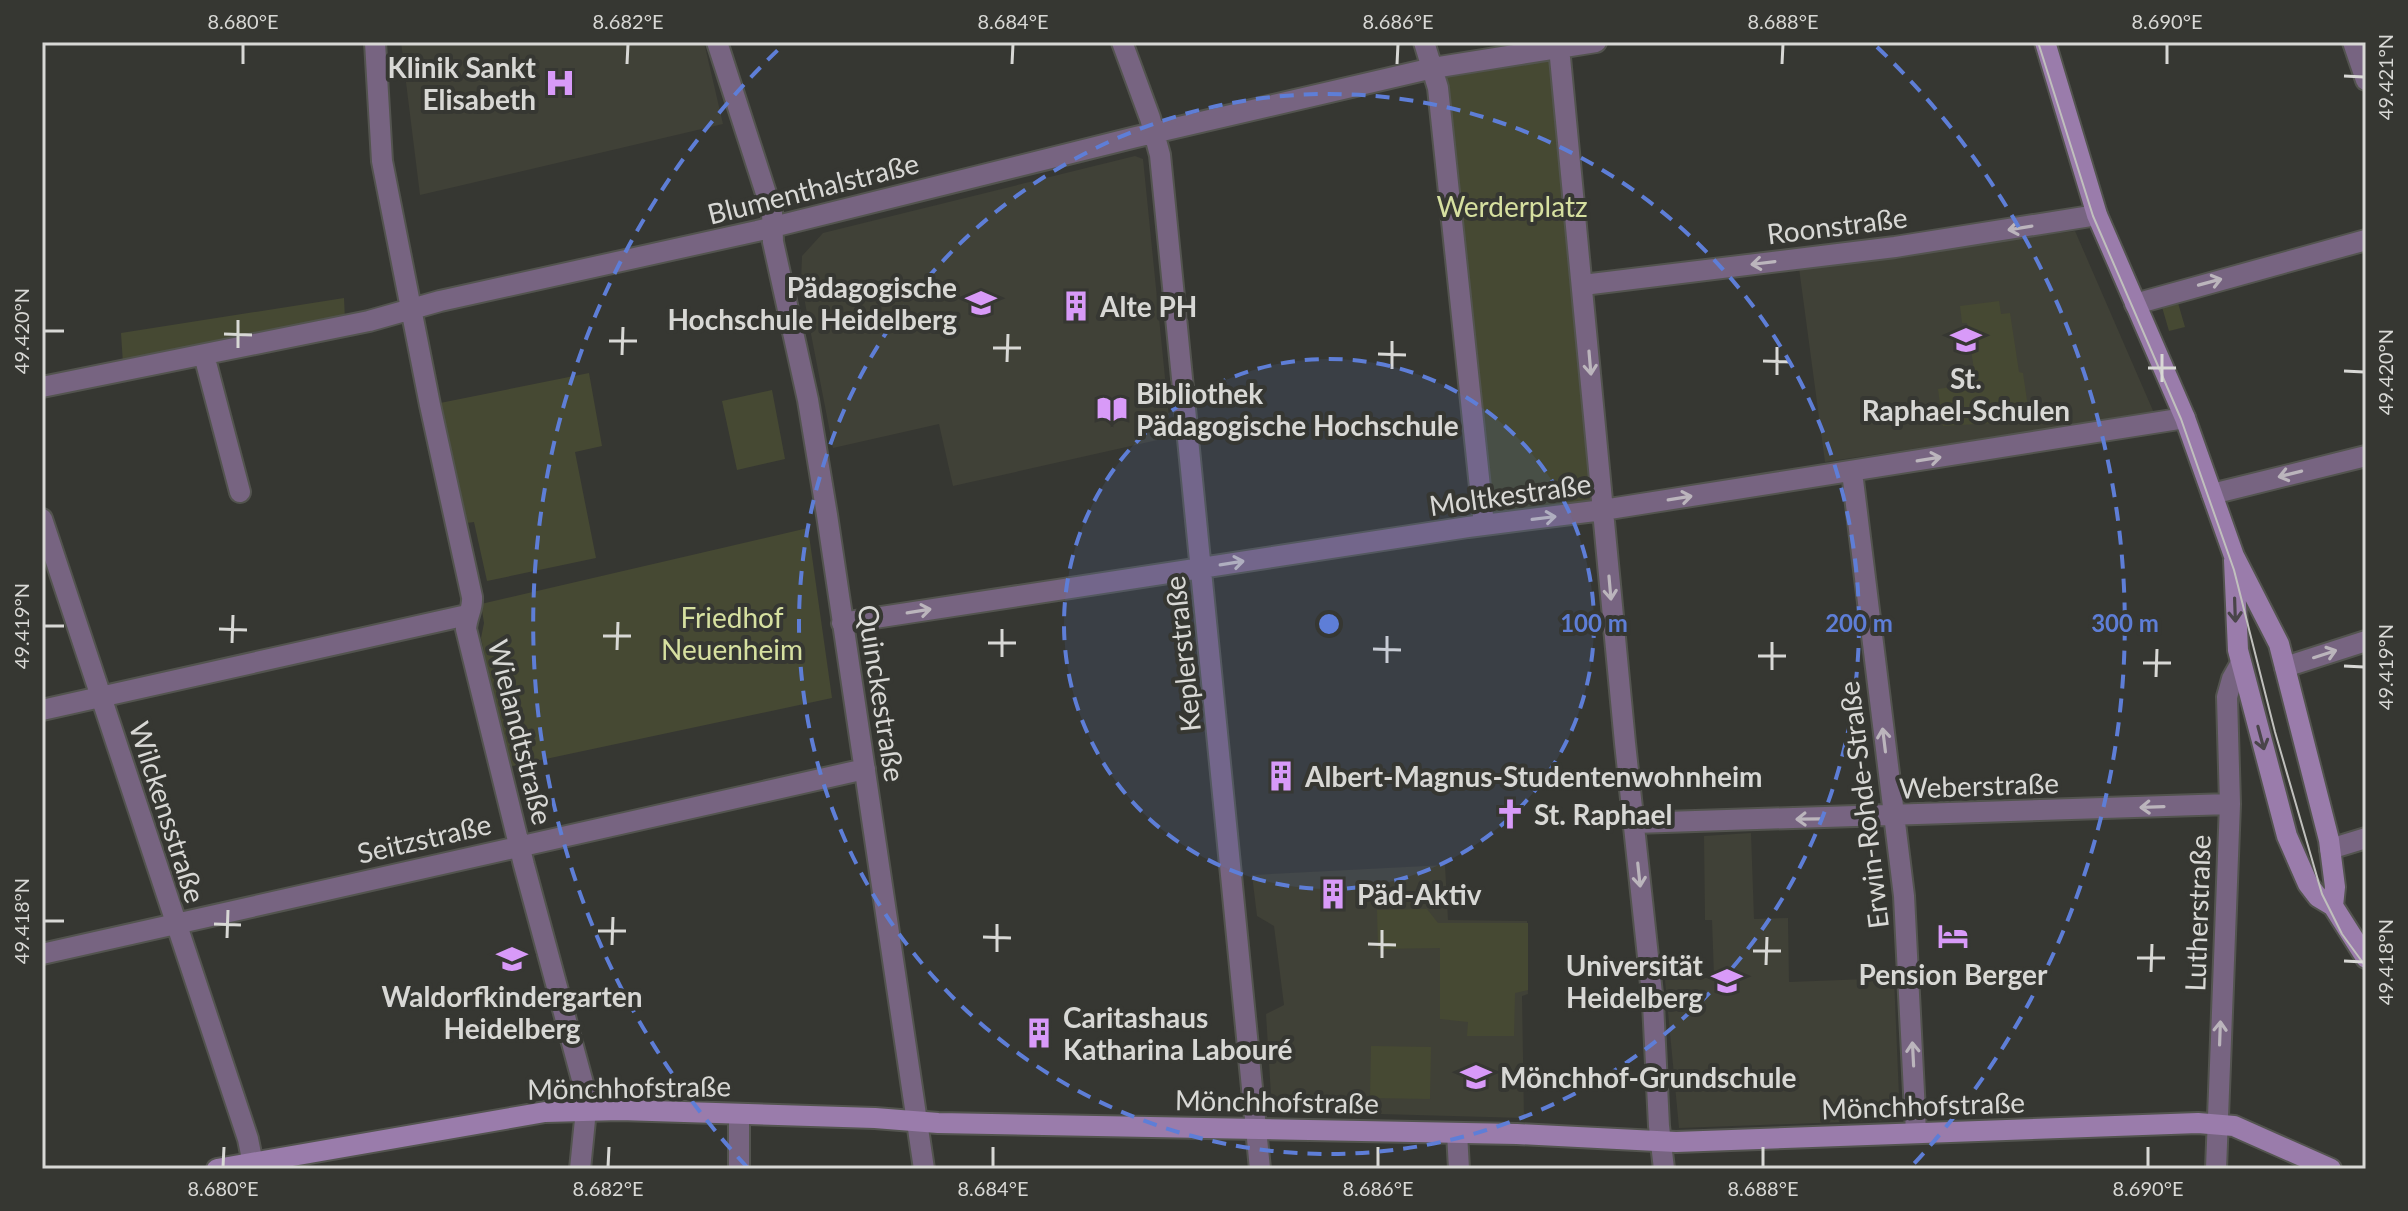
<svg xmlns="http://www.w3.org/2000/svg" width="2408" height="1211" viewBox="0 0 2408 1211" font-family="Lato,sans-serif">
<rect width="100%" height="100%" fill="#363732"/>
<path fill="#404137" d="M401,42H704L723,124L420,195Z
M1135,156L1143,159L1171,437L953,486L939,424L833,448L801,282L802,256L823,233Z
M2075,231L2154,413L1825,462L1799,268Z
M1751,833L1754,919L1788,918L1789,982L1894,978L1900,1120L1679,1128L1665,980L1714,977L1712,920H1705L1704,836Z
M1445,865L1448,920L1527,921L1528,994L1522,996L1524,1118L1272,1111L1266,1014L1284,1005L1274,926L1257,916L1252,875Z"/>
<path fill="#464933" d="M1550,54L1593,505L1491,518L1442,71Z
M344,298L345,320L123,364L121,333Z
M1999,301L2001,314L2010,313L2019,372L2023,373L2030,421L1943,426L1938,389L1976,383L1967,323H1962L1960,306Z
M2178,303L2185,327L2169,331L2162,307Z
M589,373L602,446L575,452L596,558L487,581L474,522L467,523L440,403Z
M772,390L785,459L737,470L722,401Z
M808,528L832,698L508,767L481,638L484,623L481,604Z
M1427,909L1438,923H1528V990L1515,993L1514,1036H1467L1468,1022L1440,1019V948L1378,949L1377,910Z
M1371,1046L1431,1047L1430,1099L1370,1098Z"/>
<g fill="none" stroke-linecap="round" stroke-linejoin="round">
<g stroke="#53544f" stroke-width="24">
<path id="street" d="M375,42L382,161L430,405L472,597C473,609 467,615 466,629L524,865L584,1087L586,1110L580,1169
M717,42L772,212L773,242L808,400L827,515L924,1169
M1122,42L1150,118L1160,155L1260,1169
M1424,42L1438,88L1484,525
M2353,42L2366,80
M1559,47L1625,743L1653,1003L1659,1126L1664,1169
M1583,285L1895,247L2097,215
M2135,304L2366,240
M204,355L240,492
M42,387L369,321L440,301L757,231L1136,137L1433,68L1596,42
M1852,472L1904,896L1916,1132
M2212,494L2366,456
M42,519L248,1139L254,1169
M842,623L1468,527L1603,510L2185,418
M2285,667L2366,641
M42,710L467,615
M1634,823L2230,804
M2330,849L2366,838
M42,954L865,769
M1457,1133L1459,1169
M739,1169V1114
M2216,1169L2230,804L2227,697L2232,679L2241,663"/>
</g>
<g stroke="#53544f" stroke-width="24">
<path id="secondary" d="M2045,42L2097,215L2185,418L2234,556L2279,644L2329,840L2335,887L2333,906
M2234,560L2238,650L2287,836L2308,884L2318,897L2333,906L2366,958
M217,1169L545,1112L620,1110L875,1118L938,1123L1517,1134L1676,1142L2198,1123L2234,1126L2331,1169"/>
</g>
<use href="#street" stroke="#776481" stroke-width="20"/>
<use href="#secondary" stroke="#9a7cab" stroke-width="20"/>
<path stroke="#c0c0bd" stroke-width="2" d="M2038,42L2093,216L2181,419L2234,570L2275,732L2322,894L2342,934L2366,967"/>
</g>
<defs><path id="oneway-shaft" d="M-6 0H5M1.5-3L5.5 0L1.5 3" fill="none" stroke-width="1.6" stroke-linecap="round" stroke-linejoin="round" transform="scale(2)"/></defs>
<g stroke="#bbb5bc">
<use href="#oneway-shaft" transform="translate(2020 228) rotate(171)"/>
<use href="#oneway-shaft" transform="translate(1763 263) rotate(173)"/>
<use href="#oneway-shaft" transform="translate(2210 282) rotate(-15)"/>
<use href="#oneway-shaft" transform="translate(1590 363) rotate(85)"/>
<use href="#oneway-shaft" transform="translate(1929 459) rotate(-9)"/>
<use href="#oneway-shaft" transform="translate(2290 474) rotate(166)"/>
<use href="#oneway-shaft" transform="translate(1680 498) rotate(-9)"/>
<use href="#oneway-shaft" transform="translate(1544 518) rotate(-7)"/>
<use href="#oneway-shaft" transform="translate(1232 563) rotate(-9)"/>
<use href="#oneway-shaft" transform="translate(1610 588) rotate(85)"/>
<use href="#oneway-shaft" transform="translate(919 611) rotate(-9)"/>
<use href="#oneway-shaft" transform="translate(2325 654) rotate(-18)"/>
<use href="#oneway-shaft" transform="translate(1884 740) rotate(-97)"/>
<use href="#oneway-shaft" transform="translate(2152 807) rotate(178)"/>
<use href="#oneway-shaft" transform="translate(1808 819) rotate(179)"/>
<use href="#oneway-shaft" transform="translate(1639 875) rotate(84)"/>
<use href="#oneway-shaft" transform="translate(2220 1033) rotate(-88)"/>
<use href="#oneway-shaft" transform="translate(1913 1054) rotate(-93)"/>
</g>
<g stroke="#4a454a">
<use href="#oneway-shaft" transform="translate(2235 610) rotate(88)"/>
<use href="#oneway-shaft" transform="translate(2261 738) rotate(75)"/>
</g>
<path fill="none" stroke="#d8d8d5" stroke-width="3" d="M243,64V44M627,64L628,44M1012,64L1013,44M1397,64L1398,44M1782,64L1783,44M2167,64V44M2344,76L2364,77M44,331H64M224,334L252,335M609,341H637M238,348V320M993,348H1021M1378,354L1406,355M622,355L623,327M1763,361L1791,362M1007,362L1008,334M2148,368H2176M1392,369V341M2344,371L2364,372M1777,375V347M2162,382V354M44,626H64M219,629L247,630M603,636H631M232,643L233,615M988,643H1016M1373,649L1401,650M617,650L618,622M1758,656H1786M1002,657V629M1387,663V636M2143,663H2171M2344,666L2364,667M1772,670V642M2156,677L2157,649M44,921H64M214,924L241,925M598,931H626M983,937L1011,938M227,938L228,910M1368,944L1396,945M612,945L613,917M1753,951H1781M997,952V924M1382,958V930M2137,958H2165M2344,961L2364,962M1766,965L1767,937M2151,972L2152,944M223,1167L224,1147M608,1167L609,1147M993,1167V1147M1378,1167V1147M1763,1167V1147M2148,1167V1147"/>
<circle cx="1329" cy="624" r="265" fill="#5e7ed7" fill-opacity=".12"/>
<g fill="none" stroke="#5e7ed7" stroke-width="4" stroke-dasharray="14 10">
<circle cx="1329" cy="624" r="265"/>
<circle cx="1329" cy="624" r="530"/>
<path d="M747 1167A796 796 0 0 1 781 47M1877 47A796 796 0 0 1 1911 1167"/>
</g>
<defs>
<g id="hospital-bare" transform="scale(2.4)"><path d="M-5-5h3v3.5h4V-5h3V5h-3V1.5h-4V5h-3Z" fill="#d89af8" stroke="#363732" stroke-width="2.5" paint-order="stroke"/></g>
<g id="university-bare" transform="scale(2.4)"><path d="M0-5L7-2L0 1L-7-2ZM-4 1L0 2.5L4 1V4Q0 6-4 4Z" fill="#d89af8" stroke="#363732" stroke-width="2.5" paint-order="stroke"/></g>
<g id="building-bare" transform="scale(2.4)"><path d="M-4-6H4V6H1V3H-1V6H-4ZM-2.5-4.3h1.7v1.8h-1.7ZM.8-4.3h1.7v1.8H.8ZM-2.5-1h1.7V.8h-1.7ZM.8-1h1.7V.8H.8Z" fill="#d89af8" stroke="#363732" stroke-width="2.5" paint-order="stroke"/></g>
<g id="school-bare" transform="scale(2.4)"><path d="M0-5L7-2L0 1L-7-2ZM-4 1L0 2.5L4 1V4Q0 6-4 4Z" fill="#d89af8" stroke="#363732" stroke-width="2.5" paint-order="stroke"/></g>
<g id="library-bare" transform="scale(2.4)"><path d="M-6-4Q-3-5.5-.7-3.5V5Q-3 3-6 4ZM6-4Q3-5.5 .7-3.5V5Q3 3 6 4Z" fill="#d89af8" stroke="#363732" stroke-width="2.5" paint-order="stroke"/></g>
<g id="church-bare" transform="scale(2.4)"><path d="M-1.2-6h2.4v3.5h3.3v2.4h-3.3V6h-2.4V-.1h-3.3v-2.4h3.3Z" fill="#d89af8" stroke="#363732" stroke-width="2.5" paint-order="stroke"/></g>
<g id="hotel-bare" transform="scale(2.4)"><path d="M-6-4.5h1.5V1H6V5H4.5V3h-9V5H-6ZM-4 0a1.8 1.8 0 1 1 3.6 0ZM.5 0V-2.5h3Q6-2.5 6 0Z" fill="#d89af8" stroke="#363732" stroke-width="2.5" paint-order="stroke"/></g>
</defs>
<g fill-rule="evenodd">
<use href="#hospital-bare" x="560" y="83"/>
<use href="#university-bare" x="981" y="303"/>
<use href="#building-bare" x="1076" y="306"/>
<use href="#school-bare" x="1966" y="340"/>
<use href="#library-bare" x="1112" y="409"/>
<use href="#building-bare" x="1281" y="776"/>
<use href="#church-bare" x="1510" y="814"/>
<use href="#building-bare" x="1333" y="894"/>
<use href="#hotel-bare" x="1953" y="936"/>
<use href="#school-bare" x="512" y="959"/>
<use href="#university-bare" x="1727" y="981"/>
<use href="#building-bare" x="1039" y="1033"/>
<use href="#school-bare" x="1476" y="1077"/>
</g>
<g text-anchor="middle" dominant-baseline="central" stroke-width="8" stroke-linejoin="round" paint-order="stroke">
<g font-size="28" font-weight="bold" fill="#d8d8d5" stroke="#363732" text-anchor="start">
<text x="536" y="67" text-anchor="end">Klinik Sankt<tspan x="536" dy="32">Elisabeth</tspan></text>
<text x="957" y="287" text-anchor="end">Pädagogische<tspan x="957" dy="32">Hochschule Heidelberg</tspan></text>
<text x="1100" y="306">Alte PH</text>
<text x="1966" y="378" text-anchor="middle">St.<tspan x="1966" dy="32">Raphael-Schulen</tspan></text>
<text x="1136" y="393">Bibliothek<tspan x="1136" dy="32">Pädagogische Hochschule</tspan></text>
<text x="1305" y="776">Albert-Magnus-Studentenwohnheim</text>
<text x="1534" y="814">St. Raphael</text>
<text x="1357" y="894">Päd-Aktiv</text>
<text x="1703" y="965" text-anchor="end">Universität<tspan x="1703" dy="32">Heidelberg</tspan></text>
<text x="1953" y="974" text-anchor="middle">Pension Berger</text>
<text x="512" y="996" text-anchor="middle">Waldorfkindergarten<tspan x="512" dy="32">Heidelberg</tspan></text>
<text x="1063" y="1017">Caritashaus<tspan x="1063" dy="32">Katharina Labouré</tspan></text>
<text x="1500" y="1077">Mönchhof-Grundschule</text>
</g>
<g font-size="28" fill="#d8d8d5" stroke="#363732">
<text transform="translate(813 188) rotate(-14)">Blumenthalstraße</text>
<text transform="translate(1837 225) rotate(-7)">Roonstraße</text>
<text transform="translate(1510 494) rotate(-8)">Moltkestraße</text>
<text transform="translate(1182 654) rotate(-96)">Keplerstraße</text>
<text transform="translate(882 693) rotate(81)">Quinckestraße</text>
<text transform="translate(521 732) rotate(76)">Wielandtstraße</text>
<text transform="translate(1979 785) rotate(-2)">Weberstraße</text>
<text transform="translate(1863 805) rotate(-97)">Erwin-Rohde-Straße</text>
<text transform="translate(168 812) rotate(72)">Wilckensstraße</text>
<text transform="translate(424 838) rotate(-13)">Seitzstraße</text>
<text transform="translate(2197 913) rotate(-88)">Lutherstraße</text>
<text transform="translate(629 1087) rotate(-1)">Mönchhofstraße</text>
<text transform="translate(1277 1101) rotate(1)">Mönchhofstraße</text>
<text transform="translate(1923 1105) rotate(-2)">Mönchhofstraße</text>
</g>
<g font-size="28" fill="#d6e0a0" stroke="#363732">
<text x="1512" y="206">Werderplatz</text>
<text x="732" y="617">Friedhof<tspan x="732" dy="32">Neuenheim</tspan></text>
</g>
</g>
<circle cx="1329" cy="624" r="12" fill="#5e7ed7" stroke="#363732" stroke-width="4"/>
<g font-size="24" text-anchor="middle" font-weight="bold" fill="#5e7ed7" stroke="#363732" stroke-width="8" stroke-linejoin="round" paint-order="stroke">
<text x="1594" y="632">100 m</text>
<text x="1859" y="632">200 m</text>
<text x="2125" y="632">300 m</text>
</g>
<rect width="2408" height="1211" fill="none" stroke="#363732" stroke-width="88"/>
<rect x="44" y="44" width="2320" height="1123" fill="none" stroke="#d8d8d5" stroke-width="3"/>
<g font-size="20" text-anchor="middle" fill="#d8d8d5">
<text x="243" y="29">8.680°E</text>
<text x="628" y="29">8.682°E</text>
<text x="1013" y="29">8.684°E</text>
<text x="1398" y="29">8.686°E</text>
<text x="1783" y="29">8.688°E</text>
<text x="2167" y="29">8.690°E</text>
<text transform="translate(2386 77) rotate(-90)" y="7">49.421°N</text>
<text transform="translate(22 331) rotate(-90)" y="7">49.420°N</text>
<text transform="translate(2386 372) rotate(-90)" y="7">49.420°N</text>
<text transform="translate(22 626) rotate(-90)" y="7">49.419°N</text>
<text transform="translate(2386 667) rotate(-90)" y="7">49.419°N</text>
<text transform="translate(22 921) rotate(-90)" y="7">49.418°N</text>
<text transform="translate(2386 962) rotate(-90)" y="7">49.418°N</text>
<text x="223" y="1196">8.680°E</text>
<text x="608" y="1196">8.682°E</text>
<text x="993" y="1196">8.684°E</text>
<text x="1378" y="1196">8.686°E</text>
<text x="1763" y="1196">8.688°E</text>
<text x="2148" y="1196">8.690°E</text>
</g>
</svg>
